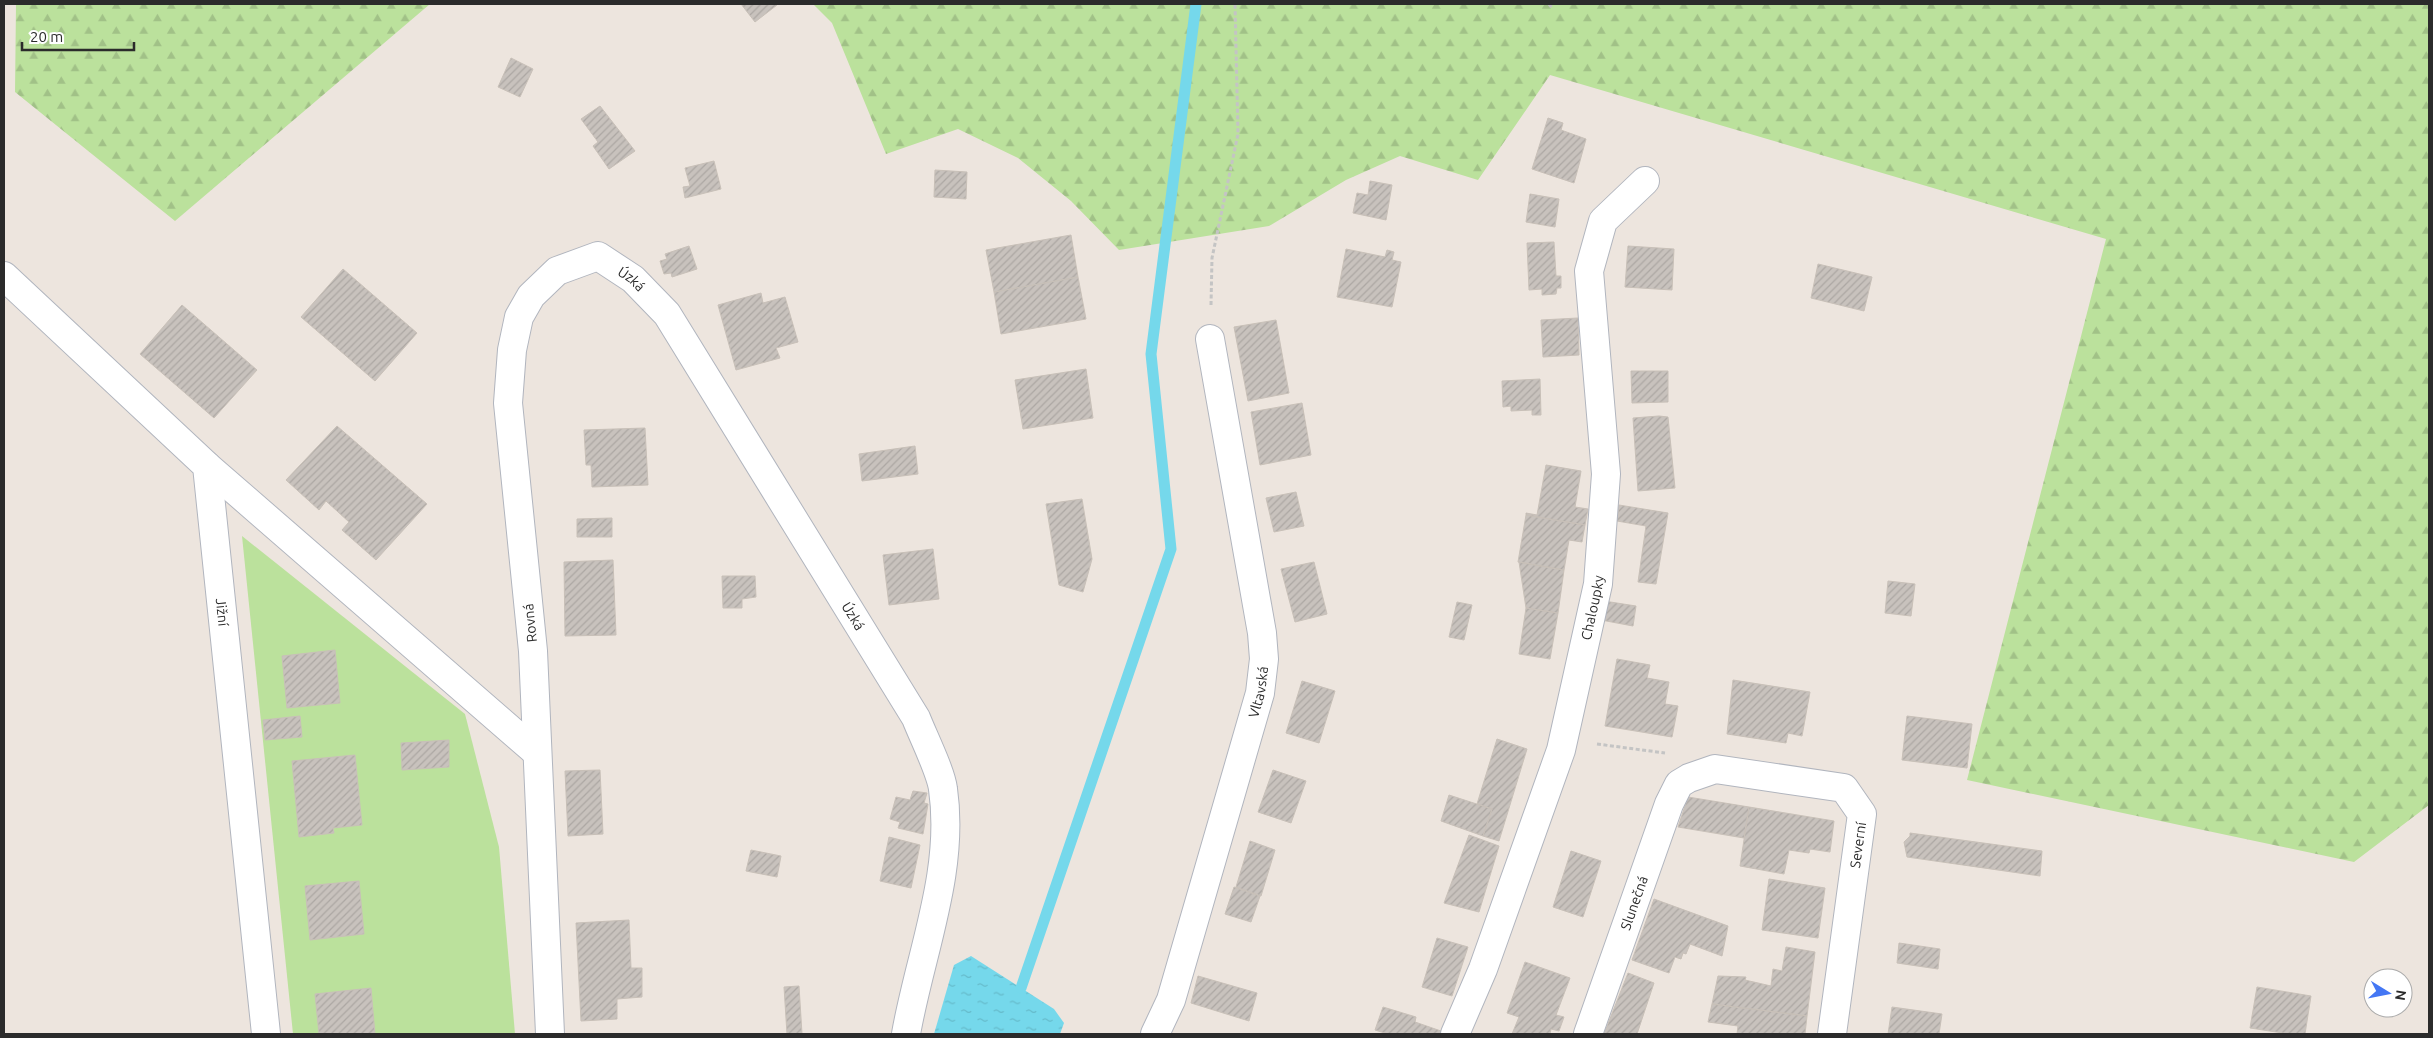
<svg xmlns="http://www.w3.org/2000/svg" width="2433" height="1038" viewBox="0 0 2433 1038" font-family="Ubuntu,sans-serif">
<defs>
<pattern id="forest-firs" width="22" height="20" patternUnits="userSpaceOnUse" patternTransform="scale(1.25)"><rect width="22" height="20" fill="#bbe19c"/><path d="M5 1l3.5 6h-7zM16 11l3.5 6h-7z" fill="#a1c187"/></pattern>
<pattern id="water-ripples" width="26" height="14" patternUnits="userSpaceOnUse" patternTransform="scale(1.25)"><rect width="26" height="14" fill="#75d8eb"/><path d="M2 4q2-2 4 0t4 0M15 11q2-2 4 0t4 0" fill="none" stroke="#65baca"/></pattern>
<pattern id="building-hatch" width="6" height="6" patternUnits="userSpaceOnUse" patternTransform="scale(1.25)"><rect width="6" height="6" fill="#c8c2bd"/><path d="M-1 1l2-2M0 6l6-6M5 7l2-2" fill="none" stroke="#aca7a3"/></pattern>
</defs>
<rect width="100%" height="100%" fill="#ede5de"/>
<path fill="url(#forest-firs)" d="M16,4H430L175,221L15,92Z
M813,4H2429V805L2354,862L1967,780L2106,239L1550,75L1478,180L1400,156L1346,180L1269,226L1119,250L1071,201L1018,158L958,129L886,154L832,23Z"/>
<path fill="#bbe19c" d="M242,536L465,714L499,847L515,1034H293Z"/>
<path fill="url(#water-ripples)" d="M971,956L1054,1009L1064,1023L1060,1034H934L954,965Z"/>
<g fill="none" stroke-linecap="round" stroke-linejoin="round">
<path stroke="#75d8eb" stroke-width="11" d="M1021,988L1171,549L1151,354L1196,4"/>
</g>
<path fill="url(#building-hatch)" stroke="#c8c0b8" d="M741,4H776L777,5L755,22Z
M511,58L533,69L520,97L498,87Z
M600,106L635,151L609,169L593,146L598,142L581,119Z
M1548,118L1563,123L1561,130L1586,139L1574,183L1532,169Z
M714,161L721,189L685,198L683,187L690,186L685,168Z
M935,170L967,172L966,199L934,197Z
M1370,181L1392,185L1386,220L1353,213L1357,193L1368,195Z
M1530,194L1559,199L1555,227L1526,222Z
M1071,235L1078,277L994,292L986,250Z
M1554,242L1556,276H1561V288H1557L1556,294L1542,295V289L1529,290L1527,243Z
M689,246L697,269L672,277L671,273L664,274L660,261L667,259L665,254Z
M1628,246L1674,249L1672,290L1625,287Z
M1346,249L1385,257L1387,250L1394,252L1392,260L1401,262L1392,307L1337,297Z
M1818,264L1872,277L1864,311L1811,298Z
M343,269L417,333L375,381L301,317Z
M1078,277L1086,319L1001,334L994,292Z
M761,293L763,303L785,297L798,342L776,348L780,358L736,370L718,305Z
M182,305L257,370L214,418L140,354Z
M1578,318L1579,355L1543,357L1541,320Z
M1276,320L1289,393L1248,401L1234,327Z
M1086,369L1093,418L1023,429L1015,380Z
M1631,371H1668V402L1632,403Z
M1540,379L1541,415H1532V410L1511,411V406L1503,407L1502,381Z
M1302,403L1311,455L1260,465L1251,412Z
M1659,416L1668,417L1675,488L1638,491L1633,418Z
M337,426L427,504L376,560L342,530L349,522L326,501L319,510L286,480Z
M645,428L648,485L592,487L591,465H586L584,430Z
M915,446L918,474L862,481L859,454Z
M1546,465L1581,471L1575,507L1588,509L1585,525L1526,515V513L1537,515Z
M1296,492L1304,526L1274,532L1266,498Z
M1082,499L1092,559L1083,592L1059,585L1046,504Z
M1619,505L1668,513L1656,584L1638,582L1646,526L1617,521Z
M1526,515L1585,525L1582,542L1569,540L1564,570L1518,562Z
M612,518V537H577V519Z
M933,549L939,599L889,605L883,555Z
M613,560L616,635L565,636L564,562Z
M1314,562L1327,614L1295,622L1281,569Z
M1519,562L1564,570L1558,613L1526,608Z
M722,576H755L756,597L742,599V608H723Z
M1888,581L1915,584L1911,616L1885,613Z
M1604,601L1636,606L1633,626L1601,620Z
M1457,602L1472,605L1464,640L1449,637Z
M1526,608L1558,613L1550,659L1519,654Z
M335,650L340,703L287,708L282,656Z
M1617,659L1650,665L1647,678L1669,682L1665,704L1678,706L1672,737L1605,726Z
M1733,680L1810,692L1802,736L1788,733L1786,743L1727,734Z
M1302,681L1335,691L1319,743L1286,733Z
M300,716L302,737L265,740L263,720Z
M1907,716L1972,724L1967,768L1902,760Z
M1497,739L1527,749L1499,841L1483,836L1492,809L1477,804Z
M449,740V767L402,770L401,743Z
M355,755L362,825L333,828L334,833L299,837L292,761Z
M600,770L603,834L568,836L565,771Z
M1273,770L1306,781L1291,823L1258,812Z
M913,791L927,793L924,803L928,804L923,834L898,828L900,822L890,819L896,797L910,800Z
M1449,795L1492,809L1483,836L1441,821Z
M1688,797L1749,807L1744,838L1678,827Z
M1749,807L1834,821L1830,852L1810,849L1809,853L1789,850L1784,874L1740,866Z
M1910,833L2042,851L2040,876L1907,857L1904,842L1910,836Z
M1469,835L1499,846L1479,912L1444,903Z
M889,837L920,845L911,888L880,881Z
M1250,841L1275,850L1261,896L1236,887Z
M751,850L781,856L777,877L746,871Z
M1571,851L1601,861L1583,917L1553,907Z
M1769,879L1825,888L1818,938L1762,930Z
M359,881L364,934L310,940L305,886Z
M1234,887L1260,896L1251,922L1225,914Z
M1654,899L1728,926L1722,956L1690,944L1686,954L1683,953L1681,959L1675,957L1669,973L1632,960Z
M629,920L631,968H642V997L617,999V1019L581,1021L576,923Z
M1437,938L1468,947L1452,996L1422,987Z
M1899,943L1940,949L1938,969L1897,963Z
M1786,947L1815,952L1807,1016L1712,1004L1718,976L1746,977L1745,980L1771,986L1773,969L1782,971Z
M1525,962L1570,978L1556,1015L1564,1017L1559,1031L1551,1029L1550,1034H1512L1519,1017L1507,1013Z
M1628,973L1654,983L1637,1034H1604Z
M1198,976L1257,993L1249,1021L1191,1003Z
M799,986L802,1034H787L784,987Z
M2257,987L2311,996L2305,1034H2289L2250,1028Z
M371,988L375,1034H319L315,994Z
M1712,1004L1807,1016L1805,1034H1737L1738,1026L1708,1022Z
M1383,1007L1416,1017L1415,1022L1441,1031L1440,1034H1388L1375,1030Z
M1892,1007L1942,1014L1939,1034H1888Z"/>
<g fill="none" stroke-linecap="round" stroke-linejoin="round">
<g stroke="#b1b5be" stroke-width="30">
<g id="minor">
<path id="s1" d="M4,276L207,466L266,1034"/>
<path d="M207,466L536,752"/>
<path id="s2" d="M550,1034L533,651L508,403L512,350L519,317L531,296L557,271L598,256L633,279L667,314L916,718C923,736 941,772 943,789C955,872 920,954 906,1034"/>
<path id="s3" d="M1155,1034L1171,1000L1260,693L1264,659L1262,633L1210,339"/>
<path id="s4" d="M1455,1034L1483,969L1561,750L1598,584L1606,474L1589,271L1603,221L1645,181"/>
<path id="s5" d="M1588,1034L1669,804L1679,784L1689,778L1715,769L1844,788L1862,814L1832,1034"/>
</g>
</g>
<path stroke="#c4c4c4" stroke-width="3" stroke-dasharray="4 2.5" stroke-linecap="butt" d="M1549,4L1552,8
M1211,305L1212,258L1238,134L1235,4
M1597,744L1665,753"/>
<use href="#minor" stroke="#fff" stroke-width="28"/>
</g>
<g text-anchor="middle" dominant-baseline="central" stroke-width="4" stroke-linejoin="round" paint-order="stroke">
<g font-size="14" fill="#2b2b2b" stroke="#fff">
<text stroke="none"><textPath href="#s2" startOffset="864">Úzká</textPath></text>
<text stroke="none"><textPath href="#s4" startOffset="449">Chaloupky</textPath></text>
<text stroke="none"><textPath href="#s1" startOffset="425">Jižní</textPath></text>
<text stroke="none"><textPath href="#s2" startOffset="1269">Úzká</textPath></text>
<text transform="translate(530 623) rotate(-96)">Rovná</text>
<text stroke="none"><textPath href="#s3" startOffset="358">Vltavská</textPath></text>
<text transform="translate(1858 845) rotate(-82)">Severní</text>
<text stroke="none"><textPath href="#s5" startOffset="139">Slunečná</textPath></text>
</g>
</g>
<rect width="2433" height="1038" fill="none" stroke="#2b2b2b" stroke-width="10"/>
<g transform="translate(2388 993) rotate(100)"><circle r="24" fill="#ffffff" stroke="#aaaaaa"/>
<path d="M0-4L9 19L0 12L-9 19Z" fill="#4477f4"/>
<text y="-8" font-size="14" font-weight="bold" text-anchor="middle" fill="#2b2b2b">N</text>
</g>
<path d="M22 42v8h112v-8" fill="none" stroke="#2b2b2b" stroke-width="2.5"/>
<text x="30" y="42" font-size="15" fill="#2b2b2b" stroke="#ffffff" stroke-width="4" paint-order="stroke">20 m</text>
</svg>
